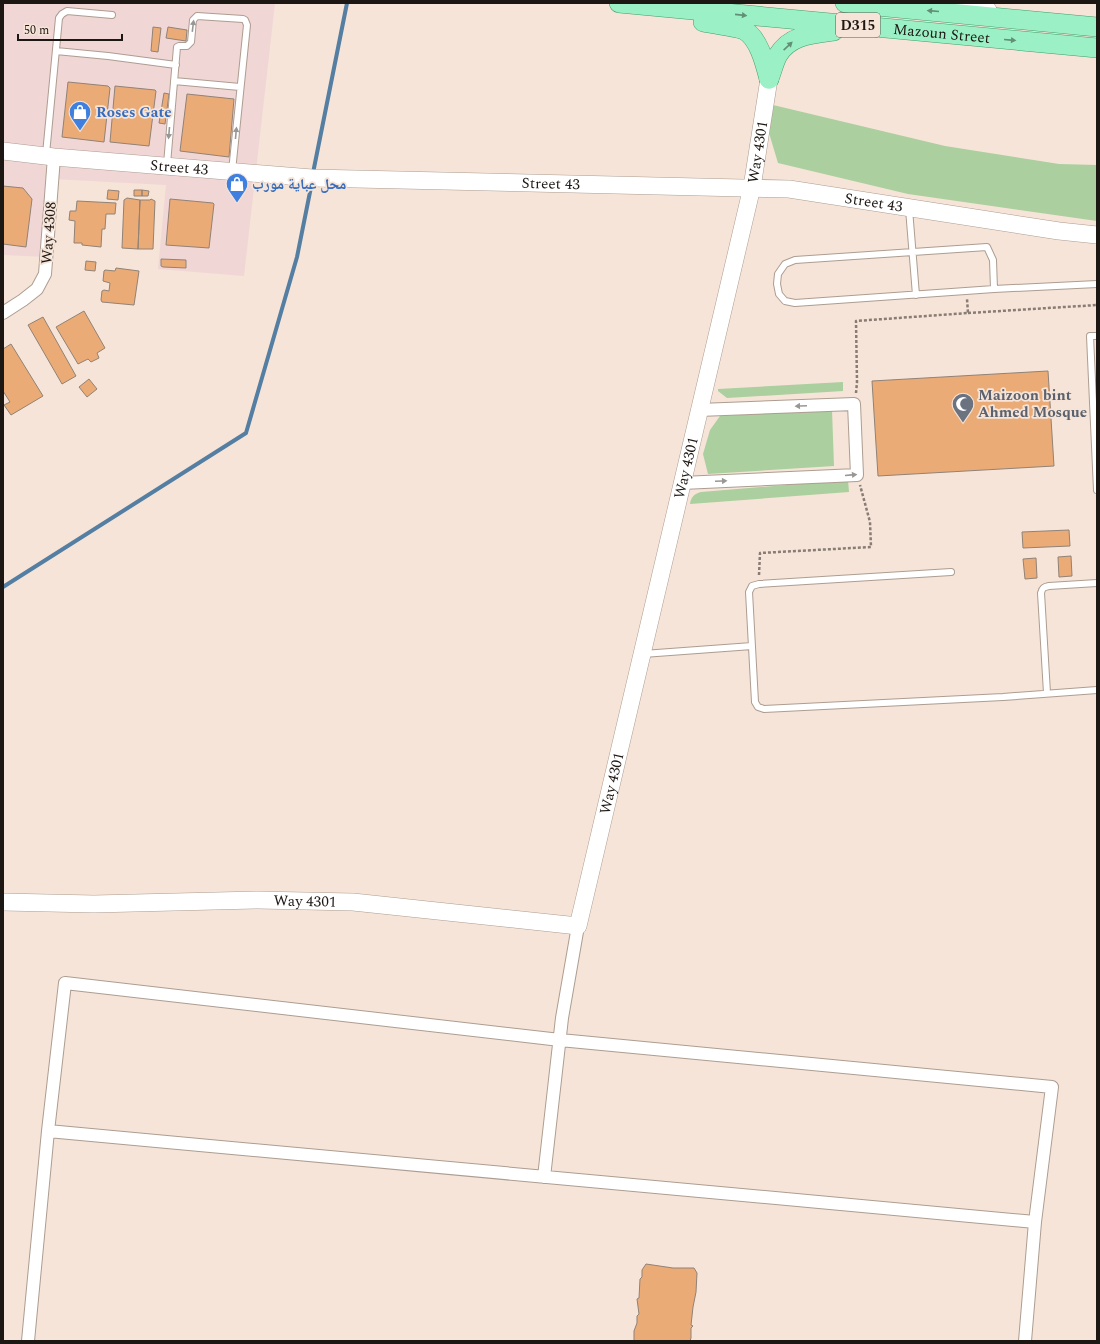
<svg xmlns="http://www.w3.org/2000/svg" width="1100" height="1344" viewBox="0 0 1100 1344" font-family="Spectral,'Noto Naskh Arabic',serif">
<rect width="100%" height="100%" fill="#f5e4d7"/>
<path fill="#f1d6d6" d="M3,3H275L244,276L158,269L166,185L53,179L47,257L3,255Z"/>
<path fill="#abcf9e" d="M773,105L945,146L1059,164L1097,165V221L908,194L778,163L769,133Z
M843,382V391L727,398L718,391V389Z
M832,410L834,466L708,474L703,454L710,430L720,416Z
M848,480L849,492L690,504C691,497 694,494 701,492Z"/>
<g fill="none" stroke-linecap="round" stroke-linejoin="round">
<path stroke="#547ea2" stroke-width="4" d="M313,173L347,3
M3,587L246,433L297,257L312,182"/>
</g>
<path fill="#ebab76" stroke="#918276" d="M153,27L161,28L158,52L151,51Z
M168,27L187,30L186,41L166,38Z
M68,82L108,86L110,88L104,142L62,137Z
M115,86L155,90L156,91L149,146L110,142Z
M164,93L169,94L165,124L159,123Z
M187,94L234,99L229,157L180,151Z
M3,186L23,188L32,199L26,247L3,244Z
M108,190L119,191L118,200L107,199Z
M134,190H142V196H134Z
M142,190L149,191L148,196H142Z
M127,198L140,200L138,249L122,248L124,200Z
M151,199L155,201L153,249H138L140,200H150Z
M170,199L213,203L214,204L209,248L166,245Z
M77,201L116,203L115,214H106L105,229H102L101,247L82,245V243H74L75,221L69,220L70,211H76Z
M161,259L186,260V268L163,267L161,266Z
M86,261L96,262L95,271L85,270Z
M116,268L139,271L134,305L102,302L101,300L102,291L104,290L109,291L110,283L103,281L104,271L105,270L115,271Z
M84,311L105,348L97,353L99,358L91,362L88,359L78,364L56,327Z
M43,317L76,376L62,384L28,325Z
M11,344L43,396L11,415L4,405L10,402L3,391V349Z
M1048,371L1054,466L878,476L872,381Z
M89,379L97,389L87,397L79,387Z
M1069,530L1070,546L1023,548L1022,532Z
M1071,556L1072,576L1059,577L1058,557Z
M1036,558L1037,578L1025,579L1023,559Z
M646,1264L673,1268H694L697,1273L696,1292L693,1307L691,1325L693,1326L691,1328V1338L690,1341H634V1331L637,1323V1316L639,1314L637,1299L639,1298L640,1279L642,1277V1270Z"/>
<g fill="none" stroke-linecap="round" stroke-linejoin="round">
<g stroke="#ad9d91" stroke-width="8">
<path id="lane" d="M56,51L108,56L176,65
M174,81L240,87
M46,154L59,18L62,14L67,11L112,15
M167,164L177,47L179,46H187L191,42L193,20L197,16L243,19L245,20L247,25L232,171
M909,209L916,295
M987,247L993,260L994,289L795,303L785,301L779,294L777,284L778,274L785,264L795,260Z
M994,289L1097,284
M1097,336H1090L1097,490
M951,572L759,584L752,586L749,592L755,702L758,707L764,709L1003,697L1097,690
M643,654L752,646
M1047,693L1041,593C1042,588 1044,587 1049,586L1097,583"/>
</g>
<g stroke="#ad9d91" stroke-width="14">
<path id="street" d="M3,313L23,300L37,289L45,274L54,157
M682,483L857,475L854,404L699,410
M48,1131L1035,1222
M544,1177L562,1018L578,926
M28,1341L48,1131L65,983L560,1040L1052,1087L1035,1222L1025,1341"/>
</g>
<g stroke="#ad9d91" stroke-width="18">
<g id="secondary">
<path d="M956,3L988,10"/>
<path id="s1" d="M3,151L54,157L312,178L789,189L1059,231L1097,235"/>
<path id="s2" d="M3,902L94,904L258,900L353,902L578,926L752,187L769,79"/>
</g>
</g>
<g stroke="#439e6d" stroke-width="20">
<g id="primary">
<path id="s3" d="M619,3L1097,48"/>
<path d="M845,3L1097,27"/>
<path d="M703,22C713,24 736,27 744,30C759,38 765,64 769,79"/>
<path d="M769,79C772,72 774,62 778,55C790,35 812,34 834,31"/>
</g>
</g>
<path stroke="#887c74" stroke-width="2.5" stroke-dasharray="3 2" stroke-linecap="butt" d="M968,313L1097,305
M856,393L857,382L856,321L968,313L967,299
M759,575L760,553L871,547L870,522L860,485"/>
<use href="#lane" stroke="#fff" stroke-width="6"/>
<use href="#street" stroke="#fff" stroke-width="12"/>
<use href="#secondary" stroke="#fff" stroke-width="17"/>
<use href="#primary" stroke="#9bf1c5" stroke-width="19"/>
</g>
<defs><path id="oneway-solid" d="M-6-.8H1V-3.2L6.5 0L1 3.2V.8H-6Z"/></defs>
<g fill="#628f75">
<use href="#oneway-solid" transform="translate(933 11) rotate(-175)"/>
<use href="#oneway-solid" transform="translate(741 15) rotate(6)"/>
<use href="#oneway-solid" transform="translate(1010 40) rotate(5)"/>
<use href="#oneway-solid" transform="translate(788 46) rotate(-43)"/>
</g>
<g fill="#999795">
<use href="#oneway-solid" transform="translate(193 26) rotate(-83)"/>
<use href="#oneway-solid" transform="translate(169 133) rotate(95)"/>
<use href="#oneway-solid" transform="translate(236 133) rotate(-85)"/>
<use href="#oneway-solid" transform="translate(801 406) rotate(178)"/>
<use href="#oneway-solid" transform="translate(851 475) rotate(-5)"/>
<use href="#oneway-solid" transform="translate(721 481) rotate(-3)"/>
</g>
<defs>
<g id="shop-pin" transform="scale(1.15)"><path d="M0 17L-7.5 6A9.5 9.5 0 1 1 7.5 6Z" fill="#3f7fe0" stroke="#f5e4d7"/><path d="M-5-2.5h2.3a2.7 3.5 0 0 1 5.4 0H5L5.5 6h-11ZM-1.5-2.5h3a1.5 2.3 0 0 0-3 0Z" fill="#fff"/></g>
<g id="mosque-pin" transform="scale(1.15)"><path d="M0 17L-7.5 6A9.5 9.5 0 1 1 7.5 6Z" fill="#6b7280" stroke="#f5e4d7"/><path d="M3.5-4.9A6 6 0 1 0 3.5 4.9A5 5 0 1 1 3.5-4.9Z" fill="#fff"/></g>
</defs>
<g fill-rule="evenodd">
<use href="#shop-pin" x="80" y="112"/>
<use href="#shop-pin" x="237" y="184"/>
<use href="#mosque-pin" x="963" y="404"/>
</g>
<g text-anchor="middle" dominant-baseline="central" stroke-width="3.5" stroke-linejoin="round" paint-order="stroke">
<rect fill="#f5e4d7" stroke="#5e544e" stroke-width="1" x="836" y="13" width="44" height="24" rx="3"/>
<g font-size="14" font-weight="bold" fill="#1d1713">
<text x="858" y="25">D315</text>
</g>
<g font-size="15" fill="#1d1713" stroke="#f5e4d7">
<text stroke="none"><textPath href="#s3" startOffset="324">Mazoun Street</textPath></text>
<text stroke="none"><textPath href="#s2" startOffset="1371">Way 4301</textPath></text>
<text stroke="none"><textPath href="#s1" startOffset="177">Street 43</textPath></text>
<text stroke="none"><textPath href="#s1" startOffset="549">Street 43</textPath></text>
<text stroke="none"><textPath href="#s1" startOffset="873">Street 43</textPath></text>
<text transform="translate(49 233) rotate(-86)">Way 4308</text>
<text stroke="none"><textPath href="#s2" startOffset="1047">Way 4301</textPath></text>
<text stroke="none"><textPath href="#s2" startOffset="723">Way 4301</textPath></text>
<text stroke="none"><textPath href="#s2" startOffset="302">Way 4301</textPath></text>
</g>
<g font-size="15" font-weight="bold" fill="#366cbe" stroke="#f5e4d7" text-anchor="start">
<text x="96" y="112">Roses Gate</text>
<text x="252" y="184">محل عباية مورب</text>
</g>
<g font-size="15" font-weight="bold" fill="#5b616d" stroke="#f5e4d7" text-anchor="start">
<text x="978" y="395">Maizoon bint<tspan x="978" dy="17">Ahmed Mosque</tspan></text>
</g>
</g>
<rect width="1100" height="1344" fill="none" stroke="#1d1713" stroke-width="8"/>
<path d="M18 34v6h104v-6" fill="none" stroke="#1d1713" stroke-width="2"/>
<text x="24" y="34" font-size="12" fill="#1d1713" stroke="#f5e4d7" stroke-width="3" paint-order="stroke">50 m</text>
</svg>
